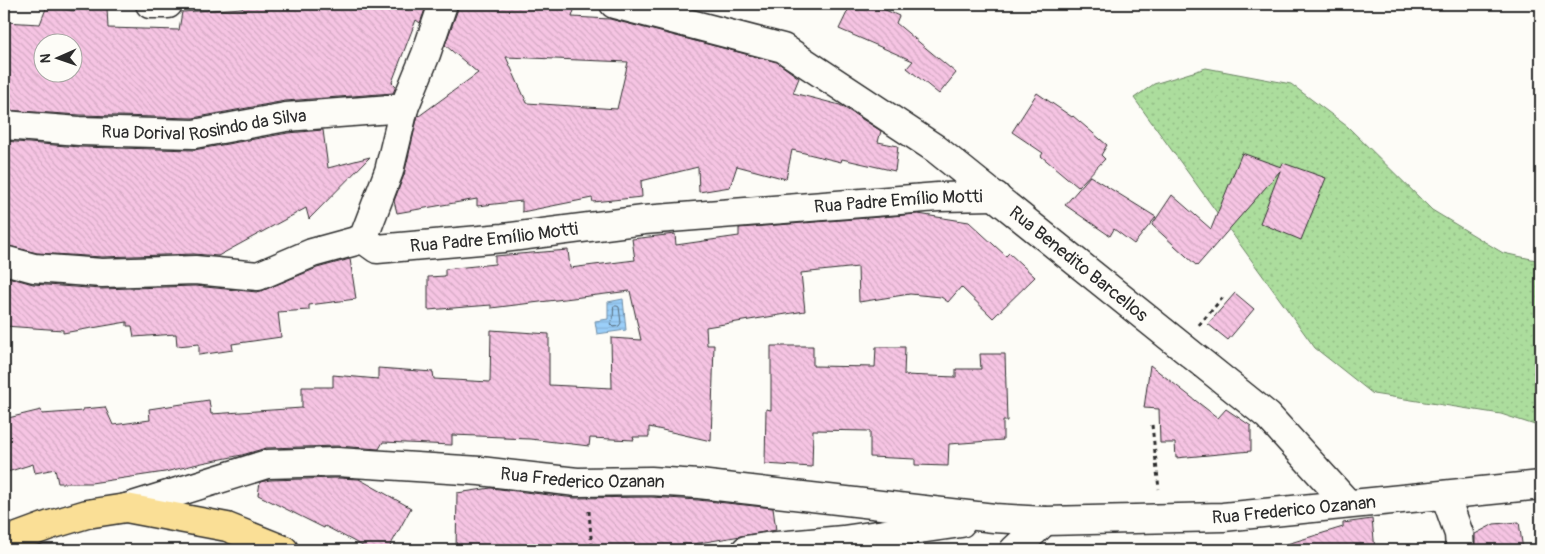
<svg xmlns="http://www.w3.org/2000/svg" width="1545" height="554" viewBox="0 0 1545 554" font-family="Pangolin,sans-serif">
<defs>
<pattern id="grass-dots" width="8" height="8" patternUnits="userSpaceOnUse" patternTransform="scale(1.25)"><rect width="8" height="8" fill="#acdd9d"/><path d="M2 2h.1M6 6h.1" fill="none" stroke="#94be87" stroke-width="1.8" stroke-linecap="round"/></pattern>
<pattern id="water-rules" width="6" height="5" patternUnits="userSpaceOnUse" patternTransform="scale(1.25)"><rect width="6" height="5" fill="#9bcff9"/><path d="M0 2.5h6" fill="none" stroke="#86b2d6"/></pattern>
<pattern id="building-back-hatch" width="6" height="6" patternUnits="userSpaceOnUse" patternTransform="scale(1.25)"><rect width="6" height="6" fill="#f6c4e3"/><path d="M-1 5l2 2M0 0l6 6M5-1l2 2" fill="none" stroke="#d3a9c3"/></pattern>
</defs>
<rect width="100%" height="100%" fill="#fdfcf7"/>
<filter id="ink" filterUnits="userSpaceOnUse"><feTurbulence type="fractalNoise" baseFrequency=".02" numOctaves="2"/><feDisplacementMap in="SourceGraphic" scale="10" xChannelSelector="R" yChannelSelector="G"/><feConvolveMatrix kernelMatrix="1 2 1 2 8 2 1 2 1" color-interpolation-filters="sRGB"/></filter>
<g filter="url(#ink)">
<path fill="url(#grass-dots)" stroke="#6c8464" d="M1206,68L1291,84L1348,127L1432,210L1503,253L1541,261V427L1501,414L1373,394L1315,348L1134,98L1154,84Z"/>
<path fill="url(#water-rules)" stroke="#6e8da7" d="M623,299L626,330L597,334L595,321L608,319V302Z"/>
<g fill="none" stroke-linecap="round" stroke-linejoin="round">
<path stroke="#586d7d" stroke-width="1" d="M614,306H617L619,307L621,323L619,326L613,327L610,324L613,319Z"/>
</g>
<path fill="url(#building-back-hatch)" stroke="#2b2b2b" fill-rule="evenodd" d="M243,4H427L420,23L416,20L392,82L396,86L393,93L285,101L193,118L80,115L4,110V22L40,24L47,6L75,11L76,8H107L108,28L179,30L182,12L243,8ZM42,42H72V72H42Z
M458,4H576L572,17L610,19L777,62L799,78L793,93L840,105L881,131L878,142L898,146L895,171L842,159L841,162L792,150L786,179L737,166L730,187L699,192L698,167L641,181L642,197L593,202L592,198L522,212V201L477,206V199L397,213L394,201L404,175L418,115L419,116L478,73L445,45L458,9ZM506,57L628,62L617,109L527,103Z
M851,4H872L899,16L896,23L956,73L939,94L907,68L913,61L839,29Z
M1037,93L1072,117L1073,116L1107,145L1101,155L1105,159L1078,187L1041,156L1043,153L1012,132Z
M323,130L328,168L370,157L309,219L306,208L218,256L194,254L102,257L37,253L4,245V141L79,147L194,150L288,133Z
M1242,153L1281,167L1283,163L1326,178L1301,240L1260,223L1280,171L1197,266L1152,225L1172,195L1211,229Z
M1090,176L1156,217L1134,244L1114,229L1110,236L1065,205Z
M918,214L969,222L1006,256L1009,253L1035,277L993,318L961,287L948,302L941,297L910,294L859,302L858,267L801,273L805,311L706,327L707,345H714L711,441L649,427V437H633L634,440L590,438L589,446L530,439L504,438V437L452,435V445L383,442L379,449L337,446L266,448L242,455L202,463L165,472L91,483H58L55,469L35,473L33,464L4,473V419L41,410L42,414L83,411V409L105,407L113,425L150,420L149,409L209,400L211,414L302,408V387H333V375L378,379V368L433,372L434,379L490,382L491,330L549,334V385L612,388L611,338L641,340L630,291L491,308V305L428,310V277L445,276V269L495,264V256L568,250L570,268L635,260L632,239L675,234L676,245L739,236V228Z
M350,259L356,299L309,305V310L278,312L281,337L232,344L233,350L199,355V344L177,346L176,334L134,337L132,326H127V322L63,333V330L4,326V276L33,284L101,289L195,286L257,292L264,290L317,268Z
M1235,293L1254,309L1228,340L1208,324Z
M771,346H813V366L875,367L876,347H905L904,375L956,377V369H981L980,354H1005L1007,421H1003V440L949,444L948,466L915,465V459L870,457V431L813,430L812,467L765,464L766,409L771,410Z
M1150,365L1218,418L1226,409L1251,426V451L1176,458L1175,443H1160L1159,409L1144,408Z
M337,478L359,479L411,508L388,550H370L325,526L324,528L258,495L260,482L270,480Z
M491,488L575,498L651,497L698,500L773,508L776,530L658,550H456L457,493Z
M1372,519L1375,550H1288L1287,544L1343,527V523Z
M1519,522L1523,550H1475V534L1494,524Z"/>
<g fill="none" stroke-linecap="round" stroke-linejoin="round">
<g stroke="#2b2b2b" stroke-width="31">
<g id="minor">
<path d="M150,4H168"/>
<path id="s1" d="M614,4L783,48L936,149L1268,416L1348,504"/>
<path id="s2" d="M4,125L79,131L194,134L286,117L404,108"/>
<path d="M363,239L389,171L404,108L426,54L443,4"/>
<path id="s3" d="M4,260L34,268L102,273L195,270L258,276L312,253L363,239L377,249L503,238L644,220L938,197L996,196"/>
<path d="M1445,495L1459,534L1460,550"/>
<path id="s4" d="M126,508L267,464L337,462L480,471L577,482L651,481L699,484L994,518L1045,521L1223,517L1541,485"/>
<path d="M746,550L766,547L843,540L961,523"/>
<path d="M1014,550L1045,521"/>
</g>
</g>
<g stroke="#2b2b2b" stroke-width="31">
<path id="major" d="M4,542L50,525L87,514L126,508L227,527L284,550"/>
</g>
<path stroke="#2b2b2b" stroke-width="3" stroke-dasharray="4 4" stroke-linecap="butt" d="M1199,325L1225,295
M1152,425L1159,489
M589,511L592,550"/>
<use href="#minor" stroke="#fdfcf7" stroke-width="28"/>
<use href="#major" stroke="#fadf96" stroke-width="28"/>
</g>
</g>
<g text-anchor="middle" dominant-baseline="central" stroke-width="4.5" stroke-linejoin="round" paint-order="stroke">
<g font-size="18" fill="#2b2b2b" stroke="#fdfcf7">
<text stroke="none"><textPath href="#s2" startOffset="201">Rua Dorival Rosindo da Silva</textPath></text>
<text stroke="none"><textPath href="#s3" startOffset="908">Rua Padre Emílio Motti</textPath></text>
<text stroke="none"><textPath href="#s3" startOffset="502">Rua Padre Emílio Motti</textPath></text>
<text stroke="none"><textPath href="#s1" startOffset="541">Rua Benedito Barcellos</textPath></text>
<text stroke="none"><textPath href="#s4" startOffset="464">Rua Frederico Ozanan</textPath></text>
<text stroke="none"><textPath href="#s4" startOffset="1178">Rua Frederico Ozanan</textPath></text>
</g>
</g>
<rect width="1545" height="554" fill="none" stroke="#fdfcf7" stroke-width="20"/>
<rect x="10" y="10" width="1525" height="534" fill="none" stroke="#2b2b2b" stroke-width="2" filter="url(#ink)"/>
<g transform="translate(58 58) rotate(268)"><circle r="24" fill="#fdfcf7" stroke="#a9a8a5"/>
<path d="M0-4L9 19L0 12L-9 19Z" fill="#2b2b2b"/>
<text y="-8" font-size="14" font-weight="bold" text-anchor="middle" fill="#2b2b2b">N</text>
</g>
</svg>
